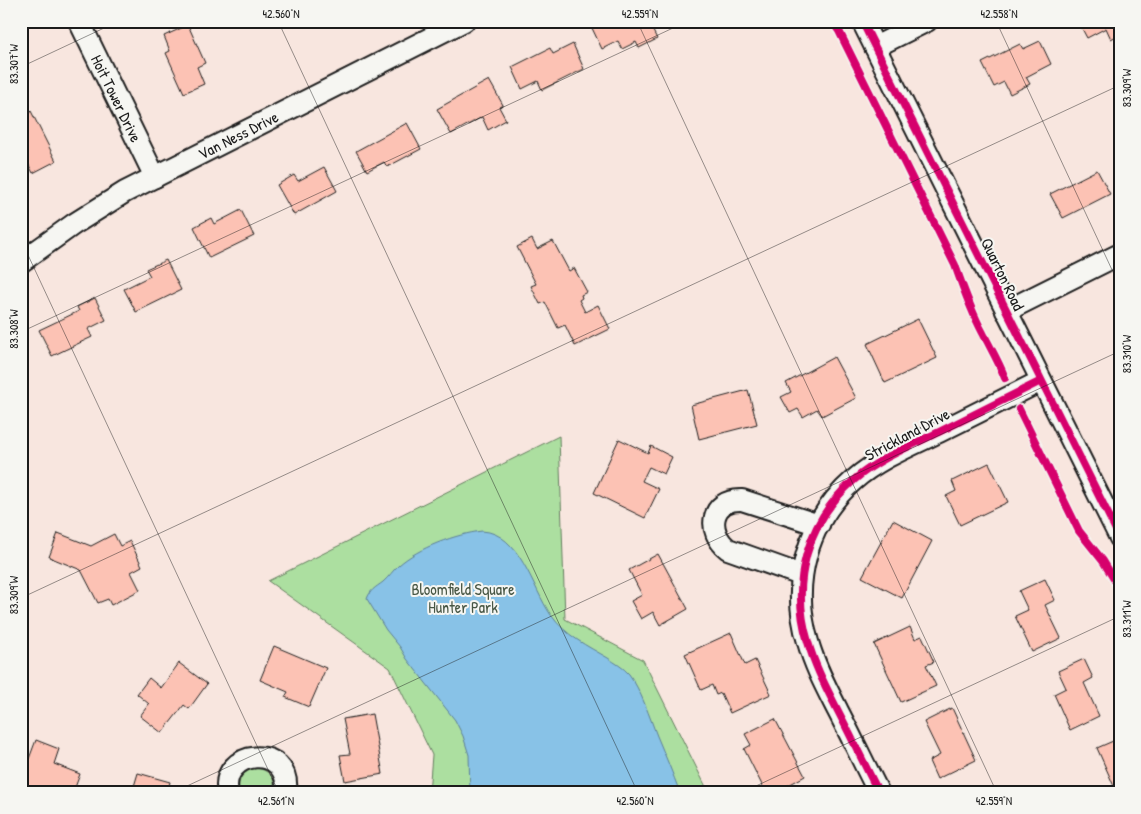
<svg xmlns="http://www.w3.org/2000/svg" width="1141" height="814" viewBox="0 0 1141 814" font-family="'Patrick Hand',sans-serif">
<rect width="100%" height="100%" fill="#f8e6df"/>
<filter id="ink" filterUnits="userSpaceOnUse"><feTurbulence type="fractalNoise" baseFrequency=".02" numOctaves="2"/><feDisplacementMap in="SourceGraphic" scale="10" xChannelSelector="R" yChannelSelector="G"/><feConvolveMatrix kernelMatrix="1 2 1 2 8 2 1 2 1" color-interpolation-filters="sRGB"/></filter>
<g filter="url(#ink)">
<path fill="#acdfa0" stroke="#647e5e" d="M559,436L565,619L643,660L709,793H429L432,755L390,668L268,581Z
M256,768C270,770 276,779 274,793H239C237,779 243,771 256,768Z"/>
<path fill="#88c2e7" stroke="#5d8096" d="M482,531C520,533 532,588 551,615C565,635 587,646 608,658C615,663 623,667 629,674C641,690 650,718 657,736C665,755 673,774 680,793H470L469,755L463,736L455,720L407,659L400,647L386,630L367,599C370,590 375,588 383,582C389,577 393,570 399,565C418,548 456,534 482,531Z"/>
<path fill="#fcc2b4" stroke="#1c1c1c" d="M600,21H648L657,39L639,48L636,42L622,49L618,41L602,49L591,26Z
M1078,21H1120V34L1111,39L1106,28L1087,38Z
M188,25L205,63L197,67L204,84L184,93L166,53L170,51L164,36Z
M1040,41L1051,64L1026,77L1030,84L1010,94L1004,82L994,87L982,63L1020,44L1023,49Z
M573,44L584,69L542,90L538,81L522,89L512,67L550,48L553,54Z
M489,80L503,105L499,107L506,120L488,130L482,117L451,134L437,109Z
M21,98L29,113L31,111L56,161L33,173L21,150Z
M407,123L421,149L387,167L384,162L367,171L356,151Z
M324,167L337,191L294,215L277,185L294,175L298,181Z
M1097,170L1110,194L1063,218L1050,194Z
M241,210L254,236L209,258L194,227L211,218L214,224Z
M532,239L537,249L553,241L569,271L574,268L587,292L581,295L582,298L579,300L585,312L598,305L610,329L575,346L565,325L558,328L545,302L540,304L531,286L536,284L517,247Z
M166,260L181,290L136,312L124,289L150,276L146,269Z
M95,298L106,320L88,329L92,337L52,356L39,330L79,311L77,307Z
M918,319L937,358L885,383L867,344Z
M834,357L856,398L822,416L817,409L803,417L798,409L790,413L781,397L791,392L786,383Z
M748,390L757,424L699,439L691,405Z
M619,439L648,453L651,446L672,457L664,474L649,467L642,481L659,489L645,518L594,493Z
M989,463L1008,502L960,525L946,496L956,491L952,481Z
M893,520L932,541L902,598L862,577Z
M58,533L91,546L114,534L120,546L130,541L142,566L131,572L140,590L111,605L108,599L98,603L81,570L49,557Z
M658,554L688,609L660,625L653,612L641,619L631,601L642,595L629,570Z
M1045,579L1055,600L1045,605L1061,638L1032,652L1015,616L1028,610L1019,591Z
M910,627L915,639L922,636L934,662L926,665L936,686L901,702L874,644Z
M731,633L745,665L755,660L771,694L730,713L721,693L716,695L712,685L701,690L685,654Z
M274,646L326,668L309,707L285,697L288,692L260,680Z
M1084,659L1093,678L1084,683L1099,716L1070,730L1054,694L1066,688L1058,671Z
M179,663L207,684L189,709L184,705L162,733L140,716L149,704L137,694L149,678L161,688Z
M952,708L976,760L937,779L929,761L940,755L924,722Z
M372,714L383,774L345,781L340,755L350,754L343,719Z
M775,719L805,776L774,793H766L744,749L751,745L745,734Z
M1120,738V793H1117L1097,748Z
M36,740L59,749L54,764L80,774L73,793H21V762L27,764Z
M138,773L170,782L167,793H132Z"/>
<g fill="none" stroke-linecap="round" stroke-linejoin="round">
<g stroke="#1c1c1c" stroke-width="24">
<g id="minor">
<path id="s1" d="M79,21L155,177"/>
<path d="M862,21L1120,538"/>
<path d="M875,47L927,21"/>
<path id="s2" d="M21,262L74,224L125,192L464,21"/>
<path d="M1006,311L1120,254"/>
<path d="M801,575L728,549C706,532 710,499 742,500L819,525"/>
<path d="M228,793C218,750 292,741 286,793"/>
<path d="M879,793C865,766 852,738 838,711C827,689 815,667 808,642C790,583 807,521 854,480C878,459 910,446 939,432C973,415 1007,398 1041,381"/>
</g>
</g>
<use href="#minor" stroke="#f6f6f2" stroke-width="20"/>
<g stroke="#f6f6f2" stroke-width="11">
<path id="cycleway" d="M832,21L839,31L955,265C963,288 971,311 983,333C991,349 999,362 1005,378
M862,21L1120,538
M1019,409L1079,531L1103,561L1120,589
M879,793C865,766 852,738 838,711C827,689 815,667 808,642C790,583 807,521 854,480C878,459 910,446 939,432C973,415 1007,398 1041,381"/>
</g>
<use href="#cycleway" stroke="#d6006c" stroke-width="8"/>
</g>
</g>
<path fill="none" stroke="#1c1c1c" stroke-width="1" stroke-opacity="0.45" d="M278,21L638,793M637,21L997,793M996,21L1120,287M21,67L119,21M21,240L279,793M21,332L688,21M21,598L1120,85M172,793L1120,351M741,793L1120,616"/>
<g text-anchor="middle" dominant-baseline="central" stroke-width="4" stroke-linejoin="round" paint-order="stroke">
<g font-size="16" fill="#1c1c1c" stroke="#f6f6f2">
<text stroke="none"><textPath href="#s1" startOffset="86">Hoit Tower Drive</textPath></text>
<text stroke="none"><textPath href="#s2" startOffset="252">Van Ness Drive</textPath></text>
<text transform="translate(1003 274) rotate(64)">Quarton Road</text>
<text transform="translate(907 434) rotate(-28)">Strickland Drive</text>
</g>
<g font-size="16" fill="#475644" stroke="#f6f6f2">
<text x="463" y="589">Bloomfield Square<tspan x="463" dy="18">Hunter Park</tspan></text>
</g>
</g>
<rect width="1141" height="814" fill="none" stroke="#f6f6f2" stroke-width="55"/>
<rect x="28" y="28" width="1086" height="758" fill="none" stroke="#1c1c1c" stroke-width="2"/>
<g font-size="12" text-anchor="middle" fill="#1c1c1c">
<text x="281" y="18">42.560°N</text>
<text x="640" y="18">42.559°N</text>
<text x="999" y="18">42.558°N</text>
<text transform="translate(14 64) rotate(-90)" y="4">83.307°W</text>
<text transform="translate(1127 88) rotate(-90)" y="4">83.309°W</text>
<text transform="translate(14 329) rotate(-90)" y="4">83.308°W</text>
<text transform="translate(1127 354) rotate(-90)" y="4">83.310°W</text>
<text transform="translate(14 595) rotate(-90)" y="4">83.309°W</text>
<text transform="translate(1127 619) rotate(-90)" y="4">83.311°W</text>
<text x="276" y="805">42.561°N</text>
<text x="635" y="805">42.560°N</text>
<text x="994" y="805">42.559°N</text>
</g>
</svg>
